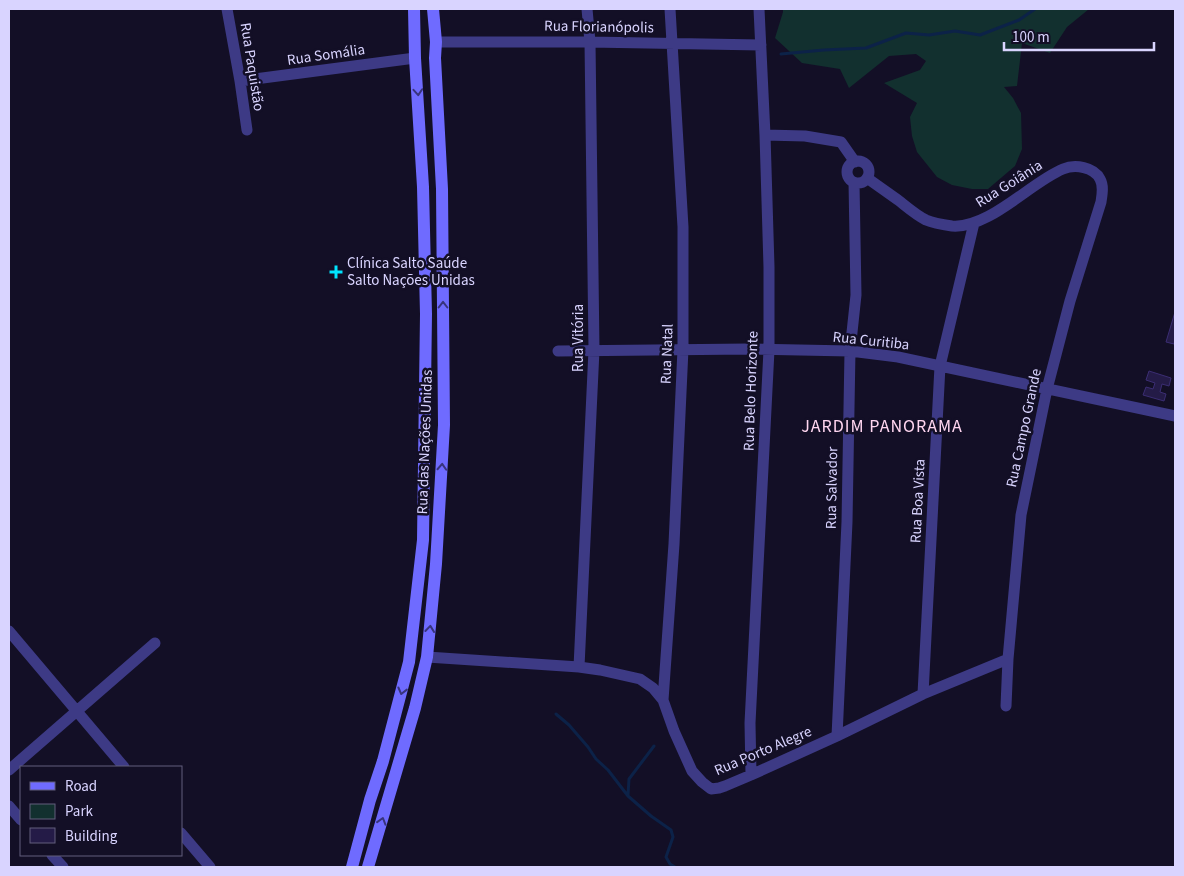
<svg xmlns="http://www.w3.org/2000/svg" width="1184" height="876" viewBox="0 0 1184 876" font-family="'Source Sans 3',sans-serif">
<rect width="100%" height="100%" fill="#130f26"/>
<path fill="#12302f" d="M783,9H1089L1067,27L1050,53L1022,43L1017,86L1004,87L1013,98L1021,113L1022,149L1015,166L988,189H972L952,185L937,177L917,152L912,136L910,117L917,103L884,83L920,70L926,61L916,54L889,56L849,88L840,69L802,63L775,38L783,12Z"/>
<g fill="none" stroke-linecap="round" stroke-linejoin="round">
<path stroke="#0c2248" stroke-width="3" d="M781,54L824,50L866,48L906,33L929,35L955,31L980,35L1019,20L1035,9
M556,714L569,725L588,747L596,759L608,770L628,796L651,816L671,830L673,837L666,857L670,864L675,867
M628,795L629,779L654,746"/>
</g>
<path fill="#241b47" stroke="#3b2d73" d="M1175,312V340L1174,344L1166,342Z
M1149,371L1171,378L1169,386L1162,384L1160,392L1166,394L1164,401L1143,395L1146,387L1153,389L1155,383L1146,380Z"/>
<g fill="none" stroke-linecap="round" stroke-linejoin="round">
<path stroke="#3d3a85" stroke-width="11" d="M227,9L240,81L247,130
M436,42H590L761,45
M240,81L415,58
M765,135L805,136L841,142L855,162
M847 172a11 11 0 1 1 22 0a11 11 0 1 1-22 0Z
M867,178C877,185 888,193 898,200C907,207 916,215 926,220C933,223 945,225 952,226C989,229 1031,182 1063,169C1075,164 1094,167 1100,179C1104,186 1102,195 1101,202L1070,301L1047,389L1021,515L1008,659L1006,706
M558,351L748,349L850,351L898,357L1175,416
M9,631L124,767
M427,657L579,667L600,670L640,679L653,688L663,700L674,731L692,771L702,782L711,789L719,788L725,786L751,775L837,736L923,694L1008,659
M579,667L594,350L590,42L587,9
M923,694L940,366L974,223
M663,700L674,544L683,349V227L670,9
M837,736L847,522L850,351L856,295L854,182
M9,770L155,643
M751,775L750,723L769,350V267L765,135L759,9
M9,806L21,820
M181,833L210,867
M52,855L63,867"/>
<path stroke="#6f6bff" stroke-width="12" d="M352,867L370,800L383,761L409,662L423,540L426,314L423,187L415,58L414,9
M368,867L415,708L427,657L436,564L444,425L442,189L435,58L436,42L433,9"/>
</g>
<defs><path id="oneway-chevron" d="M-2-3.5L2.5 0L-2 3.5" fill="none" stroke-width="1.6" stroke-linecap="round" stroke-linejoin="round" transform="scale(1.25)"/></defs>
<g stroke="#38347d">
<use href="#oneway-chevron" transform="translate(418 92) rotate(86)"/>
<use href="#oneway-chevron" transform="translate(443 305) rotate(-90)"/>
<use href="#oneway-chevron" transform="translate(442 467) rotate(-87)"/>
<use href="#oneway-chevron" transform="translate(430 629) rotate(-84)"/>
<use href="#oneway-chevron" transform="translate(402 691) rotate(104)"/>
<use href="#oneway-chevron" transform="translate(382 821) rotate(-73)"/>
</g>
<path fill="#00e5ff" stroke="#130f26" stroke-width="2" d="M333.5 264.5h5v5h5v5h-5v5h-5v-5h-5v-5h5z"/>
<g text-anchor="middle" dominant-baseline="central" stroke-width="5" stroke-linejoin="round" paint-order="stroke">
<g font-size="15" fill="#d9d4ff" stroke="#130f26">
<text transform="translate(599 27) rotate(1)">Rua Florianópolis</text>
<text transform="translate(326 55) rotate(-8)">Rua Somália</text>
<text transform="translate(252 67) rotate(81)">Rua Paquistão</text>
<text transform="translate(1009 184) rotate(-32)">Rua Goiânia</text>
<text transform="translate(578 338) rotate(-90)">Rua Vitória</text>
<text transform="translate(871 341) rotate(6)">Rua Curitiba</text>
<text transform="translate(667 354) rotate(-88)">Rua Natal</text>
<text transform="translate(751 391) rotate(-88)">Rua Belo Horizonte</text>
<text transform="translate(1024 428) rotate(-78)">Rua Campo Grande</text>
<text transform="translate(425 442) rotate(-88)">Rua das Nações Unidas</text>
<text transform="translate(832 488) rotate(-89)">Rua Salvador</text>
<text transform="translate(918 501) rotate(-87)">Rua Boa Vista</text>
<text transform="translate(763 751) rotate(-23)">Rua Porto Alegre</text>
</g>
<g font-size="15" fill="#d9d4ff" stroke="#130f26" text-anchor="start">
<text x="347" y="263">Clínica Salto Saúde<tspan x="347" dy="17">Salto Nações Unidas</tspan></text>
</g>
<g font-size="18" letter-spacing="1" fill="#ffd6f0" stroke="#130f26">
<text x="882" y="426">JARDIM PANORAMA</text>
</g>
</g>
<rect width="1184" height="876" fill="none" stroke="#d9d4ff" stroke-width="20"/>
<rect x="20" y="766" width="162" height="90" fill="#130f26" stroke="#625e7d"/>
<rect x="30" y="782" width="25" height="8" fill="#6f6bff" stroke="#625e7d"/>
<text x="65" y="791" font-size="15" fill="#d9d4ff">Road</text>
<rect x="30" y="804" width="25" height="15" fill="#12302f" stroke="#625e7d"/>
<text x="65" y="816" font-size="15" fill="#d9d4ff">Park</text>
<rect x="30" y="828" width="25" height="15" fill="#241b47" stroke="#625e7d"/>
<text x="65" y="841" font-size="15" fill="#d9d4ff">Building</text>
<path d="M1004 42v8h150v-8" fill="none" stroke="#d9d4ff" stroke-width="2.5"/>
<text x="1012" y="42" font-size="15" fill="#d9d4ff" stroke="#130f26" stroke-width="4" paint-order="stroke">100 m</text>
</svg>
